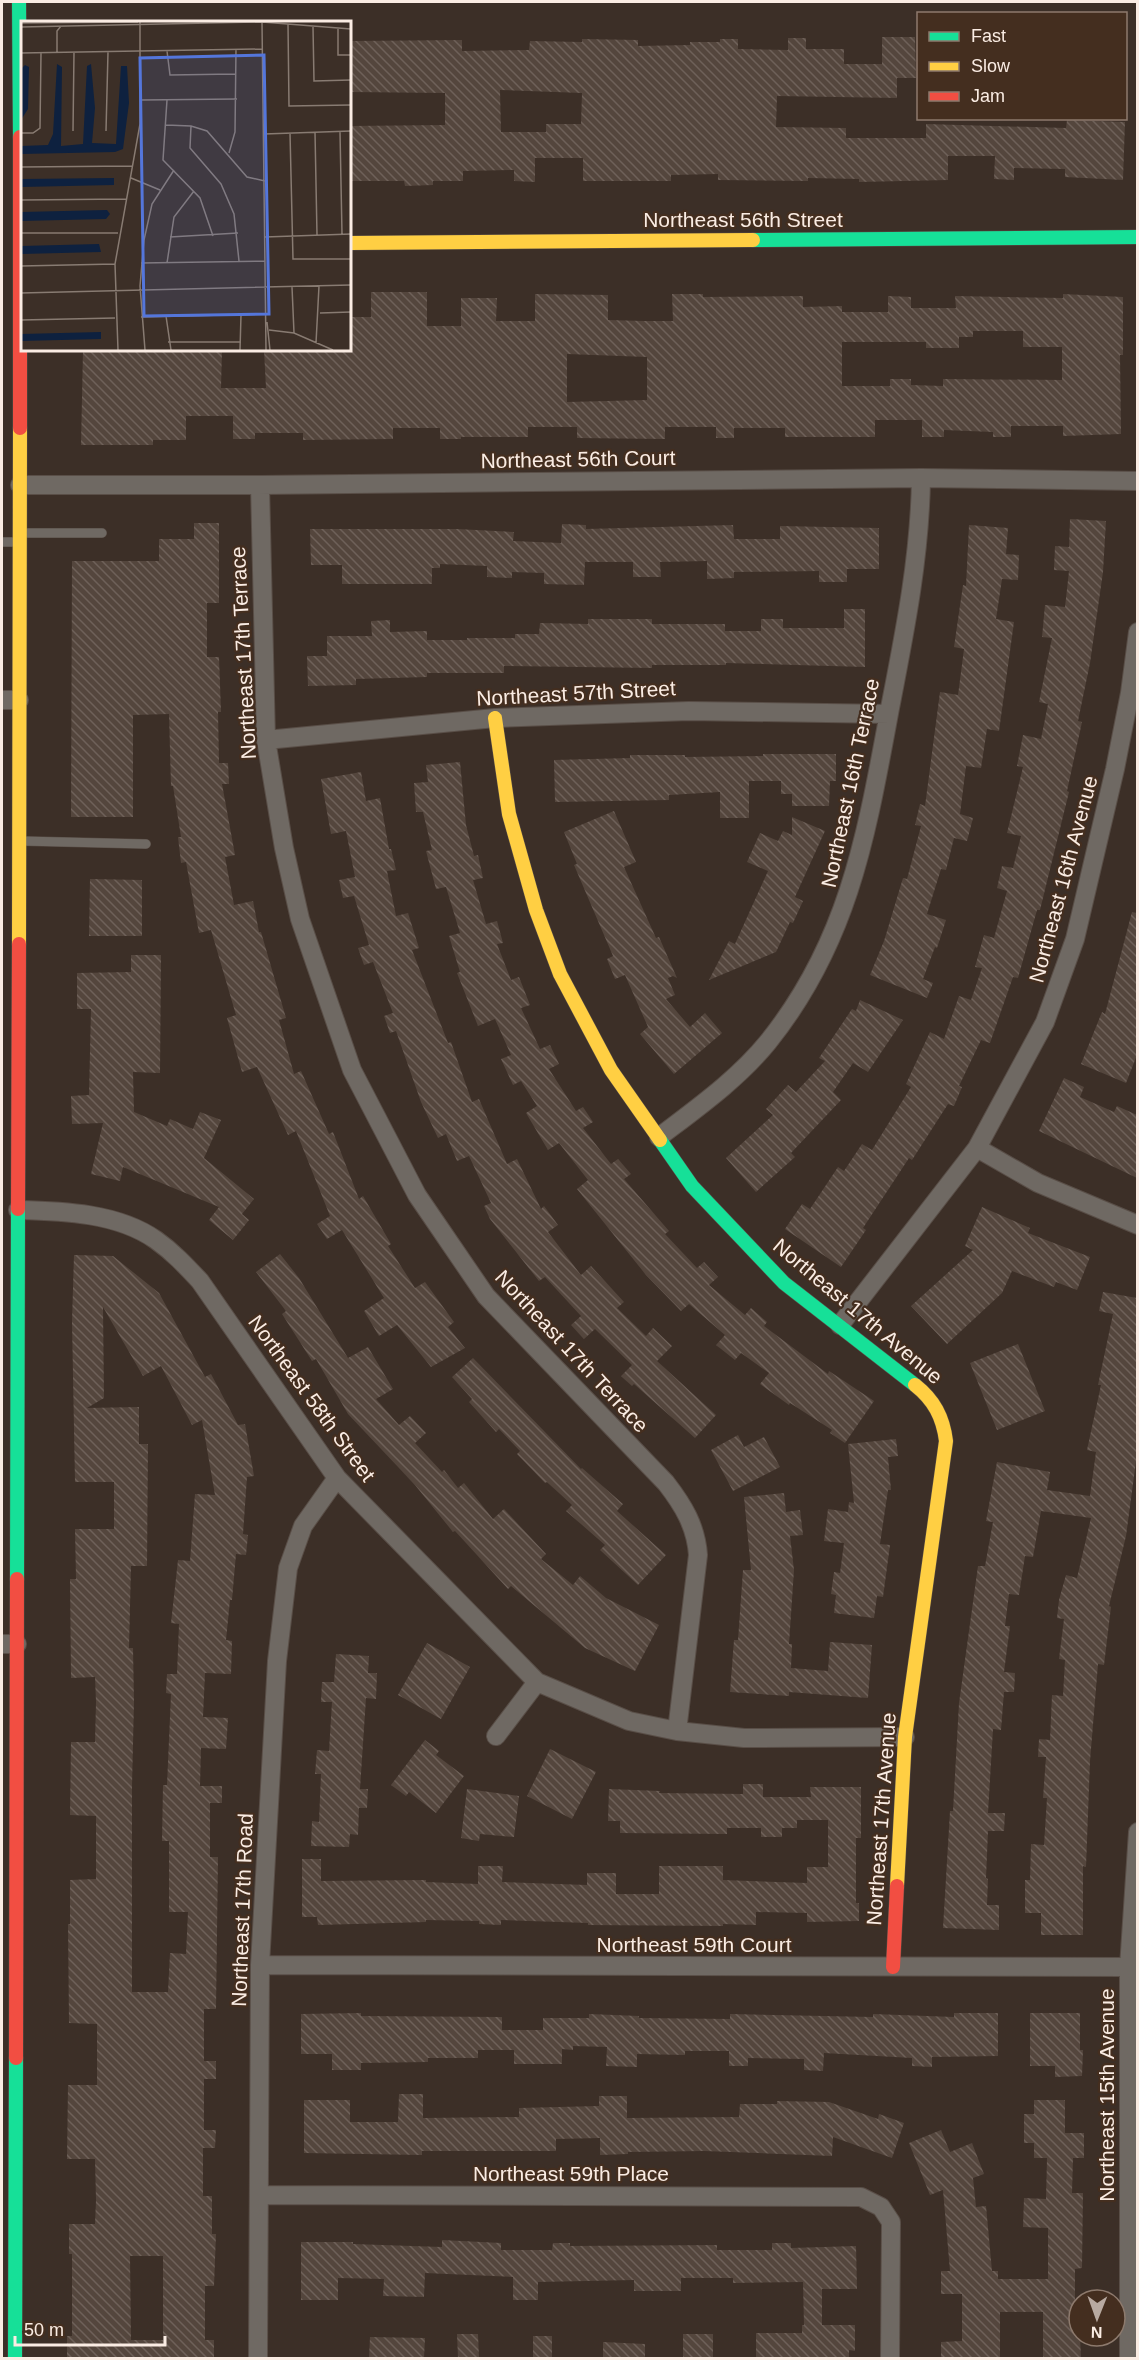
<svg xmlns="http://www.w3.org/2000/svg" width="1139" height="2360" viewBox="0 0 1139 2360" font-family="Helvetica,sans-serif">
<defs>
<pattern id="building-back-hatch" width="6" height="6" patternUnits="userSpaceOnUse" patternTransform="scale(1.5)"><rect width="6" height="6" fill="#54463d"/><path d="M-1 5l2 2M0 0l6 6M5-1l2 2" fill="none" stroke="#6e6159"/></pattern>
</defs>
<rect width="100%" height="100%" fill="#3c2f27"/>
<path fill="url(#building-back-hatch)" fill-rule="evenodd" d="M882,37H915L916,78H897V98L777,96L776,127L846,128V138H926V124L1066,128L1067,120L1125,122L1123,180L1065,177V169L1014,168V180L994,179L995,156H948V180L859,182V179L808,178V181L718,180V174L671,175V181H583V158H535V182L514,181V170L463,171V181H433V185L405,186L404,181H350V126L445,125V93L350,92V41L462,40V51L529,50L530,41L582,42V39L638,40V46L690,45V42H720V39H738V49L788,50V38H806V49H844V64H882ZM500,90L582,93L581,124H546V132H501Z
M371,292H427V326H461V298H497L496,321H535V294L608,295V320L644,321H673L672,294H703V297L803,296V307L842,306V312H888V296L911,297V308H956L955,296L1063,298V294L1123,297V355H1120L1121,434L1063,436V426H1011V437H993V432L944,430V437H922V420H875V437H785V428H734V438H716V427H665V439L577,438V427H528V437H461V439H440V428H393V439L303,440V433H255V439H233V416H186V440H153V445H81L83,350H222L221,388H266L264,350H350V317H371ZM973,331H1023V347H1062V380L943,379V386L911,385V379H890V386H842V342H926V348H959V337H973ZM567,354L647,357V400L567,402Z
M1070,519L1106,521L1103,572L1090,663L1078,721L1082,722L1067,791L1069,792L1040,910H1037L1018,978L1013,977L990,1043L981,1040L959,1086L962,1087L954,1106L948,1104L912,1160L909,1158L863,1228L866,1230L841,1267L785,1229L802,1204L810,1209L838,1167L844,1171L862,1144L872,1150L911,1087L906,1084L930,1032L944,1039L959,996L971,1000L982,968L975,967L984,935L994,938L1007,891L997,888L1002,866L1013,868L1021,836L1007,833L1023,767L1017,766L1023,735L1041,739L1048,704L1039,702L1052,638L1042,637L1045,605L1065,607L1069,571L1054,570L1055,546L1069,547Z
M194,523H219V603H207V657H219L221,712H218L219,763H228L229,784H222L235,855L225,857L234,905L253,901L259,932H261L286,1018L279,1020L294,1074L301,1071L329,1134L333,1132L359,1199L363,1196L391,1244L388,1246L415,1288L425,1282L454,1322L448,1327L465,1348L431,1367L397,1325L379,1336L364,1311L384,1298L342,1230L327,1239L317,1224L330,1216L296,1131L288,1135L257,1067L242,1072L227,1018L236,1015L211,930L199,933L186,862L181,863L178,837H181L173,786H171L169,714L133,715V817H71L72,561H159V539H194Z
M562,524L586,525V529L733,525L734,539H780V526L879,528V569H847V582H819V571L734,572V578L707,579V561L660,562L661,577H633V562H585L584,585L544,584V573L512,572V578L487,577V566L440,564V568H432V584H342V565H311L310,529H457L514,532L513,541L561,543Z
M969,525L1008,528L1006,554L1019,555L1018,580L1002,579L996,619L1014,622L999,731L987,729L981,768L966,766L960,814L973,818L967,841L954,838L946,870L941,869L927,914L946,920L937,948L935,947L923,979L933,983L927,998L870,975L884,941L903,878L907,879L921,826L915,825L920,804L925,806L940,692L958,695L964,649L954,647L963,585L966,586Z
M844,609H865V667L726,663V665H652V668L504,666V673H427V677L356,679V685L308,686L307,656H327V636H372L371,621L390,620V632L427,631V640H467V638H515V634H539L540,623L588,624V619H652V624H725V631H761V619H783V628H844Z
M763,754H836V781H830L829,806H792V794H781V781H749V818H720V792L669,795V800L555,802L554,760L630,758V755H685V757L763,756Z
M460,762L466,825L474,856L478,855L483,878L473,880L486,924L497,921L503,943L497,944L511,980L519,977L530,1005L521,1008L540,1049L550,1045L559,1064L549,1069L576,1111L583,1107L593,1122L583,1128L611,1164L618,1159L631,1174L624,1179L669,1231L665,1234L697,1268L704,1262L718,1277L709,1285L745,1315L751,1308L767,1322L764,1326L828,1374L829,1371L874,1401L845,1443L830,1433L832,1430L790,1403L789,1405L760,1384L769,1373L741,1353L735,1360L716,1345L725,1335L689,1304L681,1311L646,1275L577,1189L588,1180L559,1143L548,1150L526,1113L537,1106L521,1081L513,1085L501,1059L511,1055L495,1019L478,1026L457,973L460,972L449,936L460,933L446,887L436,889L426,851L432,850L423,812H416L414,783L428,782L426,765Z
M361,772L366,801L380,798L389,849H391L396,870L387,871L396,916L408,913L419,948L412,950L448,1043L451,1042L472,1102L479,1099L507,1164L517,1159L541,1209L544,1206L558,1225L548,1232L581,1275L591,1266L624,1302L617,1308L646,1336L653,1328L672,1346L657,1361L716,1415L695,1438L634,1384L632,1386L621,1376L632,1365L595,1329L584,1339L571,1325L581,1316L545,1277L539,1281L490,1219L484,1206L491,1203L469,1156L457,1161L446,1134L438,1138L421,1102L396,1031L390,1033L384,1016L393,1013L373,962L364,965L358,948L369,945L354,896L343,898L339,880L355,877L346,831L331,834L321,779Z
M614,811L636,862L624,867L656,938L659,937L677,978L673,976L668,978L675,995L666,999L690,1027L705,1013L722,1033L674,1074L640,1034L648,1027L625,975L615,979L607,959L613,956L574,865L577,864L564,832Z
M792,817L825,831L795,897L803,901L793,923L790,922L776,952L709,980L729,941L735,944L768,871L747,862L760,833L778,841L783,831L792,835Z
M90,879L142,880V936H89Z
M1132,912L1137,913V1055L1126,1083L1081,1064L1102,1012L1105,1014Z
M131,955H161L160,1073L133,1072L134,1112L167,1126L170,1119L193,1129L200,1112L221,1120L204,1158L254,1199L242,1214L249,1220L233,1240L209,1220L219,1207L123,1167L120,1181L91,1174L103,1123L72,1124L71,1096L89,1095L91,1009H77V973L131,972Z
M860,1000L903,1020L868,1072L853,1063L833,1092L841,1100L791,1153L795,1157L756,1192L726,1158L773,1115L766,1109L788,1085L796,1092L825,1061L819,1058L852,1009L856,1011Z
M1064,1078L1084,1087L1080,1097L1114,1112L1117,1106L1137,1115V1178L1039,1131Z
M982,1207L1030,1228L1028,1233L1090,1257L1077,1290L1056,1282L1054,1287L1012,1271L1002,1293L947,1344L911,1306L973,1250L965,1246Z
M280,1254L299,1278L348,1358L368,1347L393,1389L376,1399L399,1425L410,1416L426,1433L415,1443L442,1472L444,1470L458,1488L464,1483L493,1519L504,1509L546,1554L541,1559L573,1585L580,1576L606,1598L659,1625L635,1671L585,1648L511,1586L508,1589L455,1531L453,1532L415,1485L348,1414L316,1359L312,1361L282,1314L286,1311L256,1272Z
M74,1255L113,1256L159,1293L205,1377L211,1374L238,1425L245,1424L254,1476L247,1477L243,1534L248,1535L246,1555L236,1554L232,1600H230L226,1640L232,1641L231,1674L205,1673L203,1717L228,1718L226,1749L201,1748L200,1786H222V1803H210V1857H218L216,2009H204V2061H216V2079H204V2130H216L215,2148H203V2196H212V2234H216L214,2286H205V2340H214V2358H67V2336H72V2254H69V2224H95L96,2200L95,2159H67L68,2085H97V2024L69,2023L68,1924H70V1880L96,1879V1816L70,1815L71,1742H95L96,1702L95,1677L71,1678L70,1579H76L75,1529H114V1482H75L72,1322ZM103,1307L143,1376L161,1366L192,1425L202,1420L215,1495L195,1494L190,1561L178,1560L171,1623L179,1624L177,1674H167L166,1693L171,1694L167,1785H163L162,1841H169V1912H188L186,1954L170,1953L168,1992H132V1786L134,1702L133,1648H129L131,1566H147L148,1444H139V1407L87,1408L104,1398ZM130,2256H163V2340H131Z
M1103,1292L1137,1298V1454L1126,1536L1109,1606L1111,1607L1104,1665L1098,1664L1090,1761L1086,1867L1083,1866V1935H1041V1913H1025V1880H1030L1031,1844L1044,1845L1047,1798H1043L1046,1757H1038L1039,1739L1050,1740L1052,1695L1063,1696L1065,1660L1059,1659L1064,1619L1057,1618L1059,1600L1066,1575L1077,1578L1091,1518L1041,1511L1033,1557L1025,1556L1019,1595L1009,1594L1005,1626H1010L1004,1672L1015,1673L1014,1692H1004L1001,1730L993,1729L988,1813H1005L1004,1831H988L986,1878L988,1879L987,1905H999V1930L943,1928L950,1811H953L959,1703L978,1566H985L993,1522L986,1521L997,1462L1050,1472L1047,1490L1090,1496L1096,1452L1087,1450L1101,1385H1098L1113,1314L1099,1311Z
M1018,1344L1045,1411L997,1430L970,1363Z
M473,1358L581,1469L582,1468L623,1504L617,1511L666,1555L638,1585L600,1550L605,1545L566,1511L572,1505L547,1482L545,1483L517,1454L520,1451L499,1429L496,1432L469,1402L472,1399L452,1377Z
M738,1435L744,1447L764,1437L780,1467L733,1491L711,1450Z
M896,1439L898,1456L888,1457L891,1490H888L880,1544L890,1545L883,1597L877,1596L874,1618L834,1613L836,1595L831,1594L834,1572L840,1573L844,1543L824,1541L828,1509L848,1512L849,1502L854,1503L848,1444Z
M784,1493L786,1512L800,1510L803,1535L790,1536L794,1570L789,1644H792L791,1668L828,1671L830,1642L872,1645L868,1698L789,1692V1696L730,1692L734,1640H738L743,1570H751L744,1497Z
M427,1643L470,1667L441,1719L398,1695Z
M336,1654L369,1656L368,1673H377L376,1699L366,1698L360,1789H368L367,1808H359L358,1835L350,1834L349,1847L311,1846L312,1821L319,1822L321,1774H315L317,1750L329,1751L332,1702H321L322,1682H334Z
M425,1740L439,1751L436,1755L464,1776L436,1813L409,1792L406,1796L391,1785Z
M550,1749L596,1772L572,1819L527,1796Z
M743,1784H763V1797H811L810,1787H861V1838H856V1903H859V1921L807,1922V1913L756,1912V1925L723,1924V1926L588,1925V1923L501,1920V1925L479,1924V1921L426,1920V1922L318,1925L317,1917H302V1859H321V1881L426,1880V1882L478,1884V1866H503L502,1882L587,1885V1873H616V1894H659V1866H723V1880L807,1883V1867H828V1820H797V1828H782V1837H761V1828H727V1834L620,1833V1821H608L609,1789L660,1791L659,1793L743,1794Z
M467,1789L519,1796L514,1837L480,1834L479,1841L461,1838Z
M361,2013V2016L502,2017V2030H543V2018H589V2014L639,2016V2018L730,2019V2014L873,2017V2014L954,2017V2013H998V2056L932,2057V2067L912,2066V2058L824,2053L823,2071L804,2070V2059L748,2058V2066H729V2051H685V2055L637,2054V2067L606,2066L607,2047L573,2046V2050L562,2049V2064H514V2050H478V2058H428V2062L361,2063V2070H332V2054H301V2014Z
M1030,2013H1080V2050H1083L1082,2076L1055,2077V2066H1030Z
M399,2094H423V2118L519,2117V2108L599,2106V2096H627V2118L739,2117L740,2104H777V2101L829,2102L878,2119L879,2114L904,2123L892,2158L833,2137L832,2156L704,2151L628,2152V2154L600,2155V2138L556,2139V2151H422V2155L304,2153V2100H350V2122H398Z
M1034,2100H1065V2133H1084V2158H1073L1072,2193H1083L1082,2268L1075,2269V2330H1079L1080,2336L1081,2358H1043V2312H1000V2358H941V2342L962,2341V2294H941V2271H950L943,2190L930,2195L909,2143L941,2130L950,2152L972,2143L984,2174L973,2178L976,2207L986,2206L992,2271H998V2279H1048V2228L1023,2227L1024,2198L1046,2199L1047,2158H1034V2143H1024V2114H1034Z
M442,2240L501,2243V2250H552L553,2243H570V2246L717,2245V2250H772V2243H791V2248L856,2246L857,2289H822V2325H855V2351L849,2350V2358H756V2333H802V2325H804L803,2282L733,2283V2278H681V2291H634V2280L538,2282V2300H513V2277L425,2273L424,2297L383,2296L384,2279L338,2278V2300H301V2242H353V2244L442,2247Z
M457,2334H478L479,2358H458Z
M683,2334H713V2358H683Z
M533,2336H552V2358H533Z
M370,2337L425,2338L424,2358H369Z
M603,2342L645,2344V2358H603Z"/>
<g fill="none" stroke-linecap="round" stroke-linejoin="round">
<g stroke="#594e47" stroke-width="10">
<path id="lane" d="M22,533H102
M2,542H20
M22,841L146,844"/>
</g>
<g stroke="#594e47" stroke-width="20">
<path id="street" d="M20,485H260L921,478L1138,481
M260,485L266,740L284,848L300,919L352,1070L417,1195L486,1296L666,1483C683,1505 696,1526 698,1555L677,1731
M2,700H19
M266,740L495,718L689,711L889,714
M659,1137C697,1108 738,1079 768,1042C850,940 867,831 890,708C905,631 920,556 921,478
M977,1148L1038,1183L1138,1225
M18,1210C63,1211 118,1213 156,1240C173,1252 186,1266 200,1281L337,1478L537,1682L629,1721L677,1731L744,1738L905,1737
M840,1325L977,1148L1045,1022L1075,939L1115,769L1130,693L1138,632
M2,1644H17
M496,1736L537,1682
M260,1965L1129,1967
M259,2195L861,2197L881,2207L891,2222L890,2358
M258,2358L260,1965L277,1661L288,1568L303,1526L337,1478
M1129,2358V1967L1138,1832"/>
</g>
<g stroke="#594e47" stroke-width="15">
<path id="fast" d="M19,2L20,137
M753,240L1138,237
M660,1140L692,1186L784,1283L915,1385
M17,1579L18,1209
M15,2358L16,2058"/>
</g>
<g stroke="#594e47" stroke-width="15">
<path id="slow" d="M350,243L753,240
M495,718L509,814L536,910L560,974L611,1070L660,1140
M19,944L20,428
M897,1886L905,1737L946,1441C943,1417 934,1400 915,1385"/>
</g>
<g stroke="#594e47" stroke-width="15">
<path id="jam" d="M20,137V428
M18,1209L19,944
M893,1967L897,1886
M16,2058L17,1579"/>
</g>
<use href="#lane" stroke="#6f6963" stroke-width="9"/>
<use href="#street" stroke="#6f6963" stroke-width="18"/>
<use href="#fast" stroke="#16e098" stroke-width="14"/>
<use href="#slow" stroke="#ffcf43" stroke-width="14"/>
<use href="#jam" stroke="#f24e42" stroke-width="14"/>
</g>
<g text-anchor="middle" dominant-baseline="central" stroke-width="4.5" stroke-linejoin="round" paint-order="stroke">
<g font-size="21" fill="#faece3" stroke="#442e1f">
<text x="743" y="219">Northeast 56th Street</text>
<text transform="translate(578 459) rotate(-1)">Northeast 56th Court</text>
<text transform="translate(243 653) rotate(-93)">Northeast 17th Terrace</text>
<text transform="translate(576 693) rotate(-3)">Northeast 57th Street</text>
<text transform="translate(850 783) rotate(-78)">Northeast 16th Terrace</text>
<text transform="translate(1063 879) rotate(-75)">Northeast 16th Avenue</text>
<text transform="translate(858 1311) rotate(40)">Northeast 17th Avenue</text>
<text transform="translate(572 1351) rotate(47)">Northeast 17th Terrace</text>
<text transform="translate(312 1398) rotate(54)">Northeast 58th Street</text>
<text transform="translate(881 1819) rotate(-86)">Northeast 17th Avenue</text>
<text transform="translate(242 1910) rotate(-88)">Northeast 17th Road</text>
<text x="694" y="1944">Northeast 59th Court</text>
<text transform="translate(1106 2095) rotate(-90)">Northeast 15th Avenue</text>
<text x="571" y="2173">Northeast 59th Place</text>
</g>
</g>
<g transform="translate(21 21)">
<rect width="330" height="330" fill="#3c2f27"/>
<path d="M36,43L41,46L40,125L62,123L66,45L70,43L74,87L71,122L95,123L100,45H106L108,82L102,128L94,131L0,133V125L27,124L32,113ZM4,44L8,46L7,88L0,99V48ZM93,157V164L0,166V158ZM86,189L89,193L85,198L0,200V191ZM78,223L80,231L0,233V225ZM80,311V318L0,320V313Z" fill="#0e213f"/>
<path fill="none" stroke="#887b72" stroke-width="1.5" d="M0,2L117,1M241,2L245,329M267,3L268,85L330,84M0,6L241,1L330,8M292,6L293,60L330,59M317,8V34H330M146,30L149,54L214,53M36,31V10L40,5M0,32L241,28M120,79L216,78M146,79L142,139L179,177L192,215M145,104L170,105L186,110L226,156L244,160M170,105L169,127L200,163L213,193L218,240M52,110L53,31M85,110L87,31M294,111L296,214M319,111L321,213M0,112H12L19,107L20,32M269,112L272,238H330M243,113L330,110M208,132L214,111L215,28M0,146L112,145M110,157L139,169M0,179L105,178M0,212H97M149,216L217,212M244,216L330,213M120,242L244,240M146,242L153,196L173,170M0,245L94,243M271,266L273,312M0,272L330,264M299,292L330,291M145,295L150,329M120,296L246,293M0,299L94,297M246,301L249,329M248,309L273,312L312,329M147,321H220M295,322L298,265M97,329L94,243L119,103V1M124,329L119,265L123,219L131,183L153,149M219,329L220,294"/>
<path fill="#5476db" fill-opacity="0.15" stroke="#5476db" stroke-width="3" d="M243,34L248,293L123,295L119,37Z"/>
<rect width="330" height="330" fill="none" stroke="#faece3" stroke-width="3"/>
</g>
<rect width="1139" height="2360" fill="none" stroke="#faece3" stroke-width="6"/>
<rect x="917" y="12" width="210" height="108" fill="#442e1f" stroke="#8d7a6d" stroke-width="1.5"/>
<rect x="929" y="32" width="30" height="9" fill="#16e098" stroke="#8d7a6d" stroke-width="1.5"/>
<text x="971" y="42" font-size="18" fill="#faece3">Fast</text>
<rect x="929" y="62" width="30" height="9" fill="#ffcf43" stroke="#8d7a6d" stroke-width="1.5"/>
<text x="971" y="72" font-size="18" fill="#faece3">Slow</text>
<rect x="929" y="92" width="30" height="9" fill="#f24e42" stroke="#8d7a6d" stroke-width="1.5"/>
<text x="971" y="102" font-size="18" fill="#faece3">Jam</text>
<g transform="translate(1097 2318) rotate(181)"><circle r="28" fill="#442e1f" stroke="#8d7a6d" stroke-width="1.5"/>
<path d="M0-4.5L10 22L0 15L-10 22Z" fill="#b8aaa1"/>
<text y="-9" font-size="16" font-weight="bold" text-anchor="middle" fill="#faece3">N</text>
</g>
<path d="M15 2336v9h150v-9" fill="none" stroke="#faece3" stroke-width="3"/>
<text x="24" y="2336" font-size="18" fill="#faece3" stroke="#442e1f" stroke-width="4.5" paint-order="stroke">50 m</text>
</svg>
